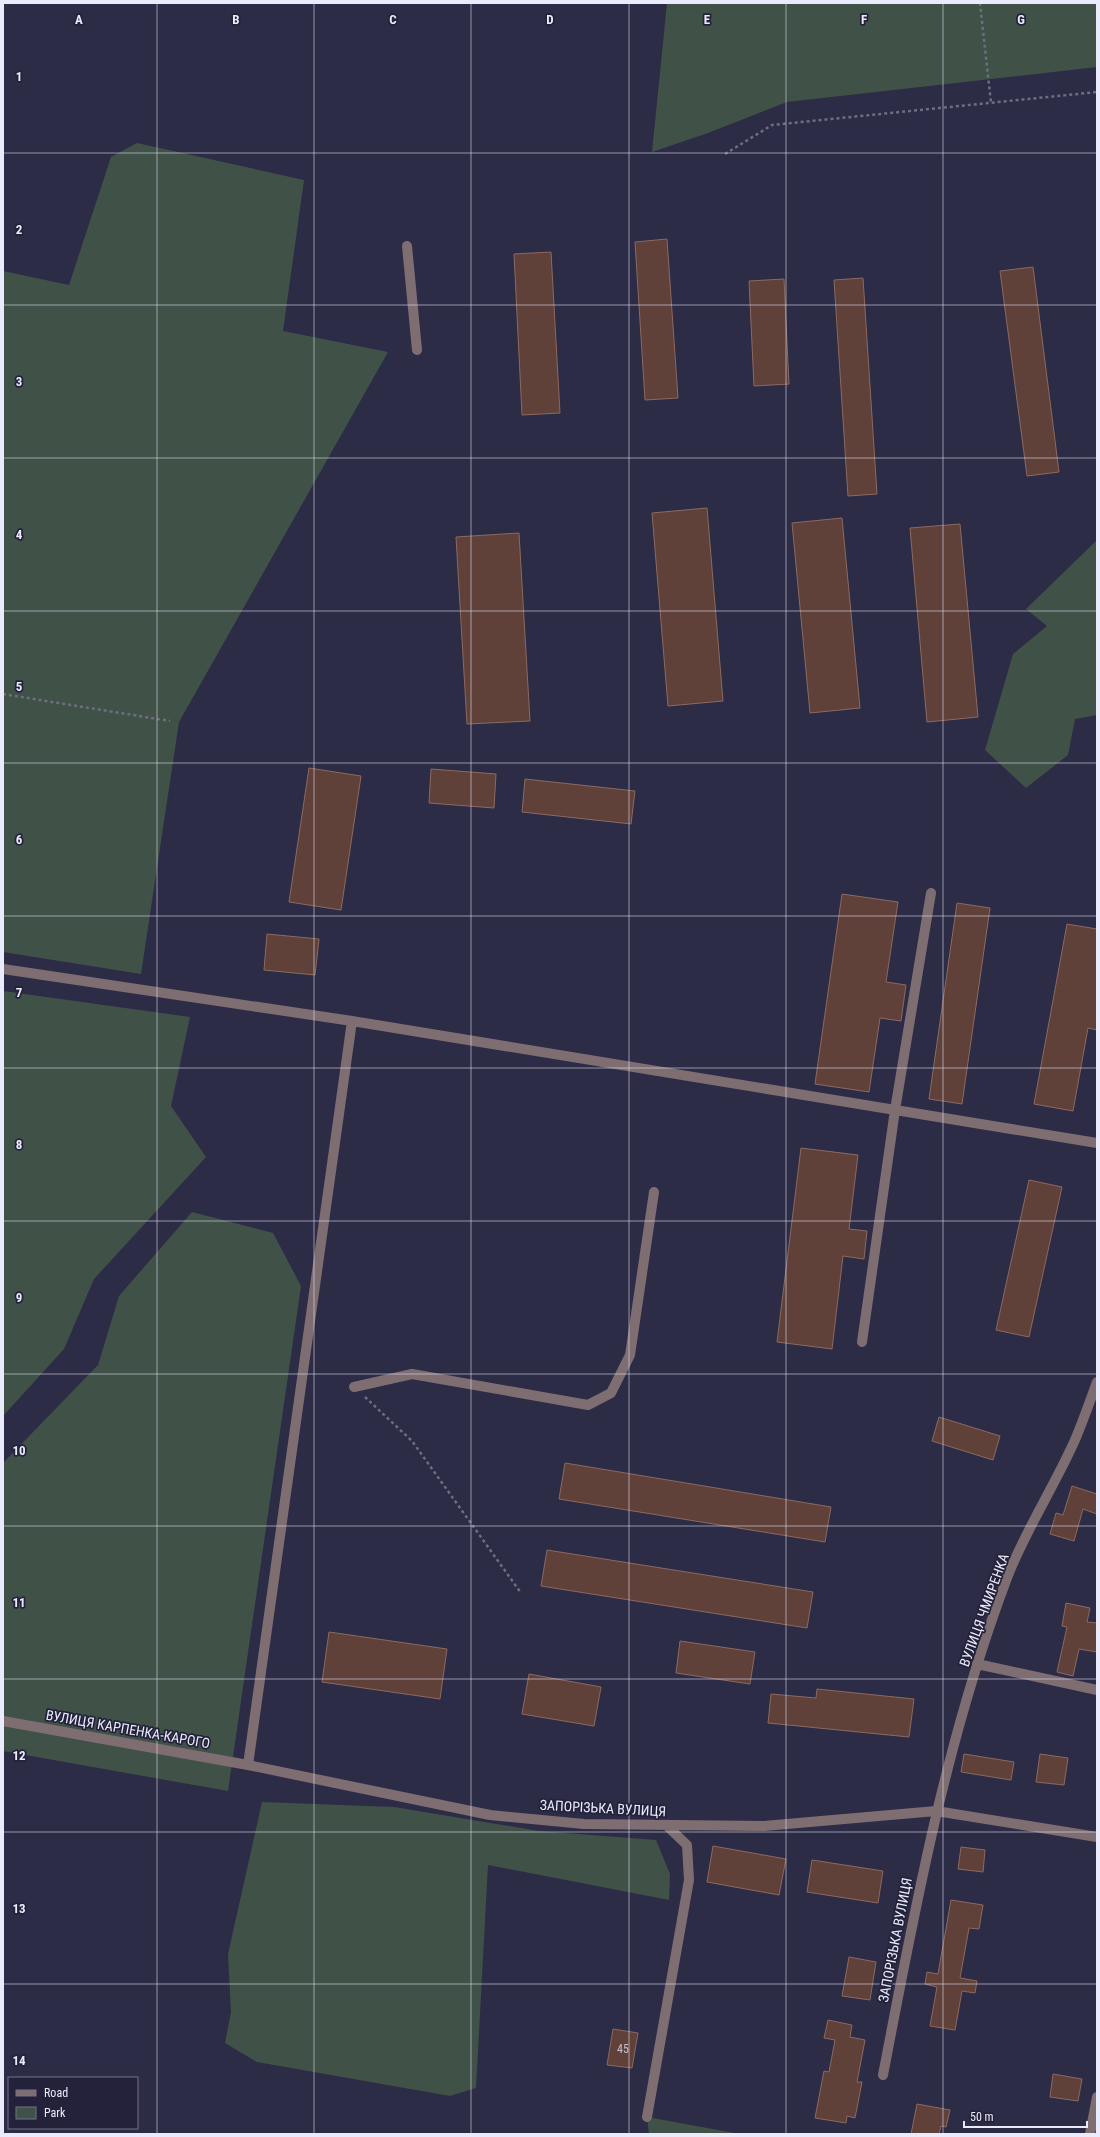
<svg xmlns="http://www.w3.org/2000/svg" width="1100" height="2137" viewBox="0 0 1100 2137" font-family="'Roboto Condensed',sans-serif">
<rect width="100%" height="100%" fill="#2d2c46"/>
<path fill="#405148" d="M667,3H1097V67L787,102L708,133L652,152Z
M137,143L304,180L283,331L388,352L179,722L141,974L3,952V271L69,285L111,157Z
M1097,540V715L1075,719L1068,755L1026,788L985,750L1013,654L1047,626L1026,609Z
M3,991L190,1017L171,1106L206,1157L94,1279L64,1349L3,1416Z
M192,1212L273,1233L301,1286L228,1791L3,1751V1463L98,1365L119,1296Z
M262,1802L394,1807L539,1831L656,1840L670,1874L669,1900L488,1865L476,2088L450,2096L257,2062L225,2043L231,2012L228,1954Z
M647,2117L740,2134H649Z"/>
<path fill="#5f413a" stroke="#8c6961" d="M667,239L678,398L645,400L635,242Z
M551,252L560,413L522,415L514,254Z
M1033,267L1059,472L1027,476L1000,271Z
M863,278L877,494L848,496L834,280Z
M784,279L789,384L754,386L749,281Z
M707,508L723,701L668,706L652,513Z
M842,518L860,708L810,713L792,523Z
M960,524L978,717L927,722L910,528Z
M519,533L530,721L467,724L456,537Z
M309,768L361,776L341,910L289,902Z
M431,769L496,774L494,808L429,803Z
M525,779L635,791L631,824L522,812Z
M842,894L898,902L886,982L906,985L901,1021L880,1018L869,1092L815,1084Z
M957,903L990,908L962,1104L929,1099Z
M1067,924L1097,929V1030L1088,1028L1073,1111L1034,1104Z
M267,934L319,939L315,975L264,970Z
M801,1148L858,1155L849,1229L867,1231L864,1259L843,1256L832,1349L777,1342Z
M1029,1180L1062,1187L1029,1337L996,1330Z
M939,1417L1000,1436L993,1460L932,1441Z
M565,1463L831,1507L825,1542L559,1499Z
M1072,1486L1097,1494V1514L1083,1509L1074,1541L1050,1534L1056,1513L1063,1515Z
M547,1550L813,1592L807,1628L541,1586Z
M1066,1603L1090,1608L1087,1622L1097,1623V1652L1079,1649L1073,1676L1057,1672L1067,1627L1062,1626Z
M329,1632L447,1649L440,1699L322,1682Z
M680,1641L755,1652L750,1684L676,1673Z
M529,1674L601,1687L594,1726L522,1714Z
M817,1689L914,1699L909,1737L768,1723L771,1694L816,1698Z
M964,1754L1014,1762L1011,1780L961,1772Z
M1040,1754L1068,1758L1064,1785L1036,1782Z
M713,1846L786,1859L779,1895L707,1882Z
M961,1847L985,1850L983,1872L958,1869Z
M812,1860L883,1871L878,1903L807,1892Z
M951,1900L983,1905L979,1929L969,1928L960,1978L977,1981L975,1993L962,1991L955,2030L930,2026L937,1987L925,1984L927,1972L938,1974Z
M849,1957L876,1962L870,2000L842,1996Z
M828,2020L852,2025L850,2037L865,2040L857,2082H862L855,2118L847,2116L846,2123L815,2118L824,2071L829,2072L835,2040L824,2038Z
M613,2029L638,2033L632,2068L607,2065Z
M1053,2074L1082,2079L1078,2101L1050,2097Z
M917,2104L950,2110L946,2127L941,2126L939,2134H911Z"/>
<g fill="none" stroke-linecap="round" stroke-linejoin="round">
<path stroke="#6e6d84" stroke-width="2.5" stroke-dasharray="3 3" stroke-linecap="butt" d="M980,3L991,103
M725,154L772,125L1097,92
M3,694L170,721
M365,1397L412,1441L521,1593"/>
<path stroke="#7e6e72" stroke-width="10" d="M407,246L417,350
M3,969L352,1021L248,1765
M352,1021L1097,1143
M862,1342L895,1110L931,893
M354,1387L412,1374L588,1405L611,1393L630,1355L654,1192
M977,1664L1097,1690
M3,1721L248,1765L490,1815L584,1824L764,1826L936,1811L1097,1837
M883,2075C915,1908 946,1739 1007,1578C1025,1531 1054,1487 1075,1440C1083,1421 1090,1401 1097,1382
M647,2117L689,1880L687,1845L666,1825
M1090,2134L1097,2097"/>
</g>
<path fill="none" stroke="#eaebfc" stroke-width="1" stroke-opacity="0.55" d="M157,3V2134M314,3V2134M471,3V2134M629,3V2134M786,3V2134M943,3V2134M3,153H1097M3,305H1097M3,458H1097M3,611H1097M3,763H1097M3,916H1097M3,1068H1097M3,1221H1097M3,1374H1097M3,1526H1097M3,1679H1097M3,1832H1097M3,1984H1097"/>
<g text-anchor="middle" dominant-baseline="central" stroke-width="3.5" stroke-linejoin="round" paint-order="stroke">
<g font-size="12" fill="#c7c0cc">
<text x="623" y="2049">45</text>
</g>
<g font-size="14" fill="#eaebfc" stroke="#24223b">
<text transform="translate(984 1610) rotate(-70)">ВУЛИЦЯ ЧМИРЕНКА</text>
<text transform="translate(128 1729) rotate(10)">ВУЛИЦЯ КАРПЕНКА-КАРОГО</text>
<text transform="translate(603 1808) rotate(3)">ЗАПОРІЗЬКА ВУЛИЦЯ</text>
<text transform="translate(895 1940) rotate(-79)">ЗАПОРІЗЬКА ВУЛИЦЯ</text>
</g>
</g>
<g font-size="13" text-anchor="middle" font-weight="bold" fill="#eaebfc" stroke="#24223b" stroke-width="3.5" stroke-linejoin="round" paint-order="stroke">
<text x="79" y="24">A</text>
<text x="236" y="24">B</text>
<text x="393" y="24">C</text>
<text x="550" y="24">D</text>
<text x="707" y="24">E</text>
<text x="864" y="24">F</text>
<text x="1021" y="24">G</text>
<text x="19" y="81">1</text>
<text x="19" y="234">2</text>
<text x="19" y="386">3</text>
<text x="19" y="539">4</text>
<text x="19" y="691">5</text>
<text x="19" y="844">6</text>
<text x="19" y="997">7</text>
<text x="19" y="1149">8</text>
<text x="19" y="1302">9</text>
<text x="19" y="1455">10</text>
<text x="19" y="1607">11</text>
<text x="19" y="1760">12</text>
<text x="19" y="1913">13</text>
<text x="19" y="2065">14</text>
</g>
<rect width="1100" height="2137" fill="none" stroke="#eaebfc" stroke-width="8"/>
<rect x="8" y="2077" width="130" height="52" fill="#24223b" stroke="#737288"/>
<rect x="16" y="2090" width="20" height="6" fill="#7e6e72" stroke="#737288"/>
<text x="44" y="2097" font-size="12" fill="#eaebfc">Road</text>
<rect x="16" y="2107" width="20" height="12" fill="#405148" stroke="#737288"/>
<text x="44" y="2117" font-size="12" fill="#eaebfc">Park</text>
<path d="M964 2121v6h123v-6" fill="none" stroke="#eaebfc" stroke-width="2"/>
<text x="970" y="2121" font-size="12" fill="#eaebfc" stroke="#24223b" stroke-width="3" paint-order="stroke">50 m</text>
</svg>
